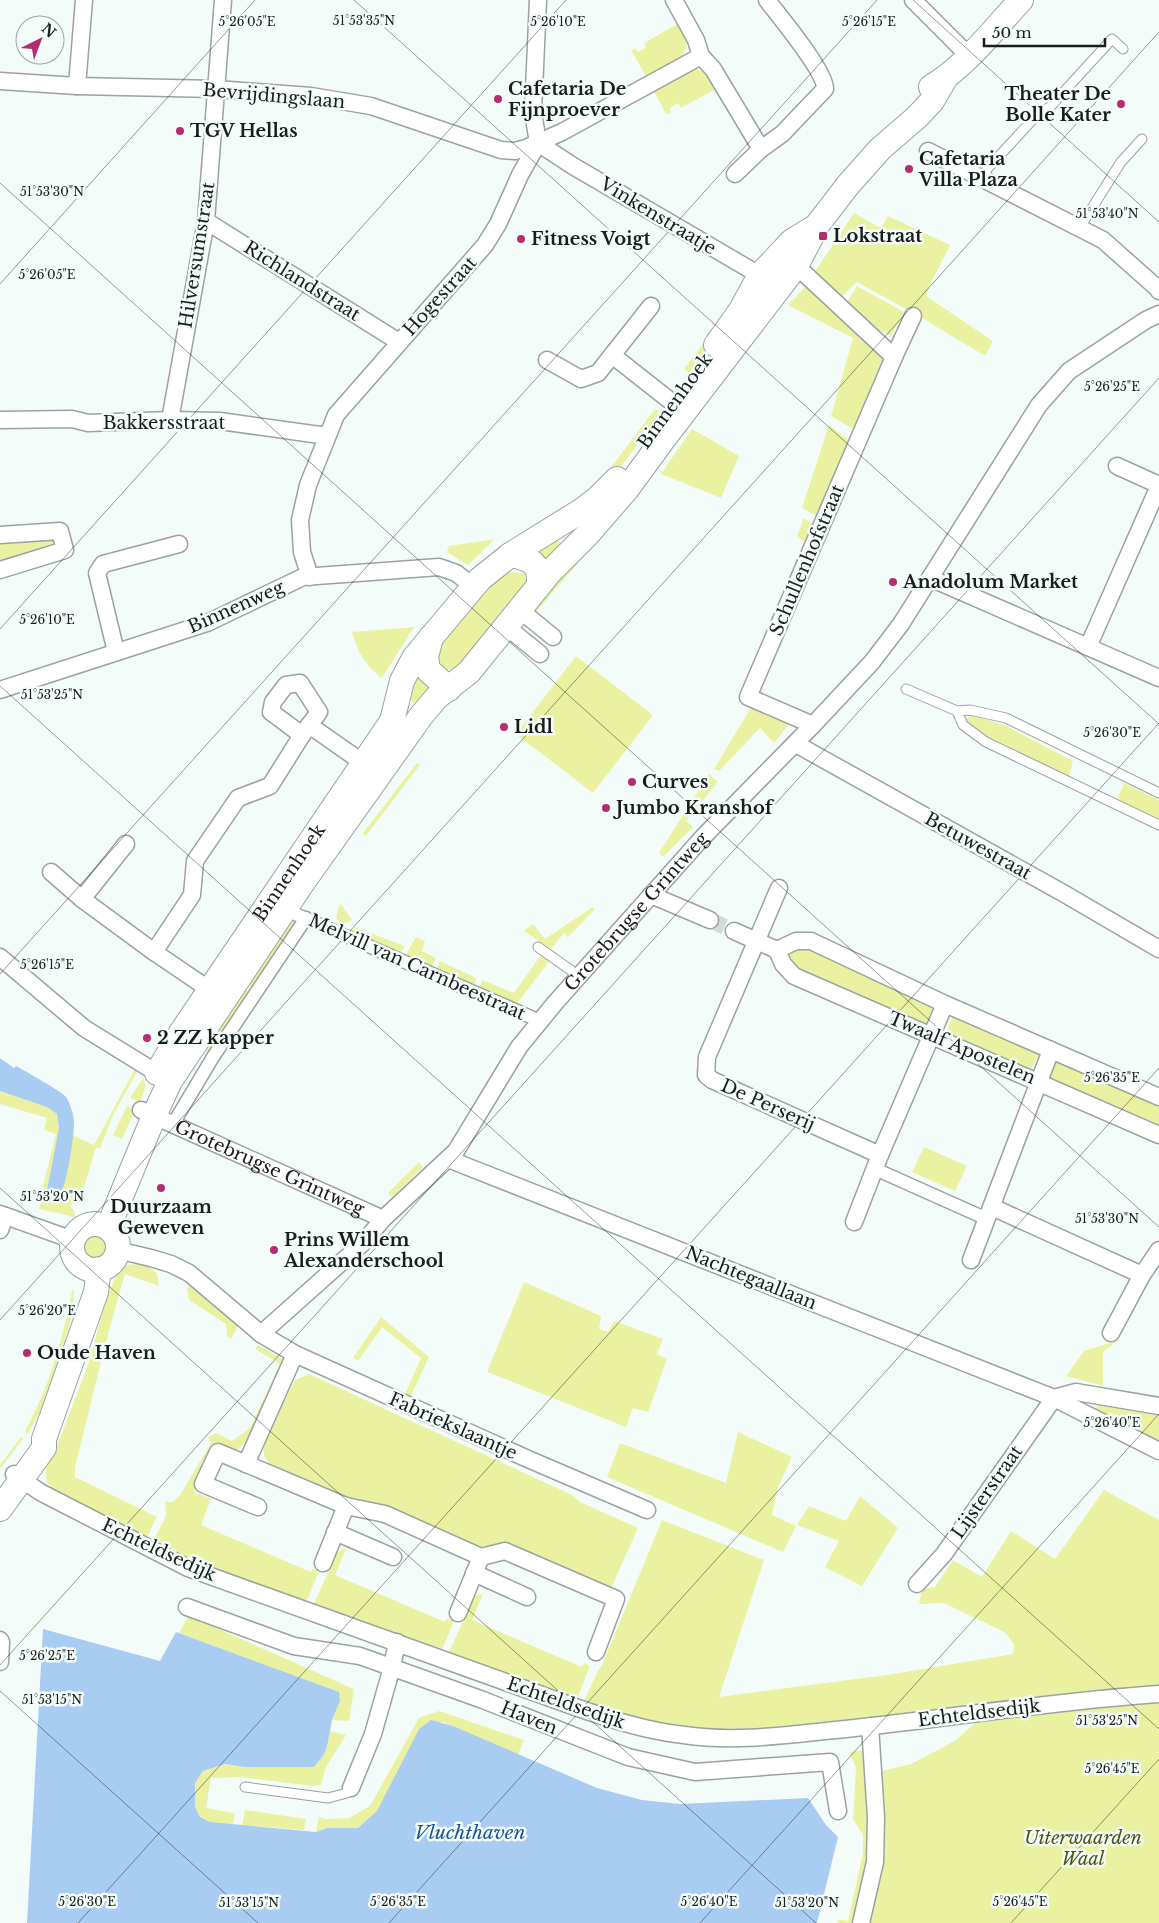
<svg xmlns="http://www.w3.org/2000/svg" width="1159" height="1923" viewBox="0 0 1159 1923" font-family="'Libre Baskerville',serif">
<rect width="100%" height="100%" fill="#f4fcfa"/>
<path fill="#eaf2a1" d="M679,23C685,35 692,45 681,57L646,76L632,52L633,49L635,48L638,52L646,48L644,43Z
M693,68L706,72L716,89L681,108L678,103L670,108L671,113L666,114L653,90Z
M854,213L881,228L888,216L950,245L930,285L926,296L993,341L985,356L920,317L857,282L840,298L814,273Z
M808,284L886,357L853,429L831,416L853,338L788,305Z
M857,286L904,312L891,336L874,327L847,302Z
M730,308L734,311L689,373L684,369Z
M655,409L661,413L616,473L600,482Z
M829,425L851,442L819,517L802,508Z
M692,429L739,456L721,498L661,474Z
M804,518L814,525L807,544L797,536Z
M553,533L564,549L546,569L535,554Z
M52,538L56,545L0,563V540Z
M495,539L468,565L447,552L449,546Z
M571,557L578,563L536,612L534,601Z
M508,572L524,573L529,585L464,664L447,670L441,667L437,658L443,643L462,620L464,608L486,584Z
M414,627L382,678C365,665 358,652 352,632Z
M576,656L653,715L593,793L516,734Z
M419,662L434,689L420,707L404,696Z
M753,704L791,722L774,743L760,728L719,771L714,769Z
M971,715L1004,725L1073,761L1069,777L989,737L965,720Z
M417,763L420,765L365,837L363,833Z
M709,774L718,782L686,821L693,827L663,857L659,853Z
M1124,783L1159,800V819L1117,800Z
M340,903L352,920L342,925L336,918Z
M593,907L594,910L568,937L564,933L551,949L524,931L533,924L545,939Z
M292,920L298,923L253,987L249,985Z
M357,928L405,946L399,955L347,932Z
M416,937L425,941L422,951L436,958L431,968L405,956Z
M807,948L937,1005L928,1026L792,965L788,958V953L792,949Z
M541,955L550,960L516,1005L479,990L482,980L514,993Z
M440,961L476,978L475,986L436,969Z
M246,990L250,993L210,1053L206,1050Z
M954,1013L1040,1050L1031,1071L946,1033Z
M1056,1057L1159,1102V1126L1048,1078Z
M136,1067L138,1070L112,1117L100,1149L96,1147L82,1194L70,1206L74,1210L75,1217L39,1209L42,1199L40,1198L56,1134L44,1130L47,1118L0,1104V1091L47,1107L57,1114L59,1128L47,1190L67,1174L72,1135L94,1145Z
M143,1078L146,1086L140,1102L130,1098Z
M127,1106L135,1110L122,1139L113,1135Z
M924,1147L967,1166L955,1191L912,1172Z
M419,1162L423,1167L392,1197L388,1193Z
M84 1248a11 11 0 1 1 22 0a11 11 0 1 1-22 0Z
M140,1264L149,1267L157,1273L159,1286L125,1274C106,1338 91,1403 75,1468V1477L157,1517L147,1537L59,1495L47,1482L46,1473V1466L58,1443L87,1368L107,1297L115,1278L126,1265Z
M524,1282L601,1316L599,1329L608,1332L614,1321L663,1339L657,1354L667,1359L648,1412L633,1408L626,1427L487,1372Z
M190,1284L238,1326L231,1339L227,1336L226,1324L189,1300L187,1289Z
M74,1290L73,1314L45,1402L28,1434L25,1431C49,1388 63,1339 72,1291Z
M381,1317L429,1357L411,1396L405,1394L421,1358L382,1327L358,1361L353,1358Z
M1119,1340L1103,1352V1386L1066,1376L1084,1351Z
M258,1345L284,1360C274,1390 259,1429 237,1451L215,1445L194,1492L211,1499L201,1525L311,1572L313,1568L319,1571L306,1603L179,1556L177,1550L154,1539L166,1516L165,1502H173L180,1495L211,1443L208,1437L216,1433L232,1441L250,1428L280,1364L255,1349Z
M309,1374L572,1495L580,1502L638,1528L611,1588L504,1546L483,1550L364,1501L343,1497L272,1468L264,1456L263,1444L295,1380Z
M1097,1403L1159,1411V1448L1096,1410Z
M738,1432L792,1457L778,1487L772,1515L796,1526L783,1552L607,1477L620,1443L726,1483Z
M21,1437L23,1439L0,1469V1465Z
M1104,1490L1159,1520V1687L748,1732L703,1731L666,1726L583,1703L598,1671L602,1665L662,1520L764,1560L719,1697L887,1675L1013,1654L1014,1645L1006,1633L944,1603L919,1604L922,1589L935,1587L953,1560L982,1577L1011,1531L1055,1559Z
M860,1496L898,1528L862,1586L825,1567L839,1541L797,1525L809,1506L846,1521Z
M344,1548L346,1549L335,1575L445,1622L448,1618L454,1621L441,1652L313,1606L337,1552Z
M483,1594L472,1620L582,1667L584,1663L590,1666L576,1701L449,1652L474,1597L477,1595Z
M189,1615L223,1631L354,1689L349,1721L332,1720L340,1701L338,1692L179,1633Z
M1159,1700V1923H866L883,1808L882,1771L911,1764L932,1753L956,1740L977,1721L1006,1717Z
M439,1711L524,1740L518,1755L443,1722L419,1729L378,1811L358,1828H327L316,1832L319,1817L326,1819L349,1818L370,1806L419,1718Z
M330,1731L346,1735L326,1767L321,1785L312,1786L241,1777L211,1778L206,1808L235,1813L233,1825L210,1822L200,1817L195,1807V1783L203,1771L225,1764L245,1767H314L327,1747Z
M867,1750L872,1836L857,1923H837L839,1919L848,1921L863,1853V1835L853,1819L856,1768L849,1752Z
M245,1810L306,1819L304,1830L242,1825Z"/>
<path fill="#a9ccf3" d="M0,1058L14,1068L16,1066C25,1071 61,1091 66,1097C70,1103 74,1115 74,1123C74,1137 67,1188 58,1198L50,1196L47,1190L59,1128L57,1114L47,1107L0,1091Z
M43,1629L160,1661L176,1632L339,1692L340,1701L332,1720L327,1747L323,1756L314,1767H245L225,1764L203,1771L195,1783V1807L200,1817L210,1822L316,1832L327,1828H358L377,1811L419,1729L431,1720L453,1726L597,1788L642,1800L680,1804L808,1798L826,1825L838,1837L817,1923H27Z"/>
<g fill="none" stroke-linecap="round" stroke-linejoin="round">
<path stroke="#d3dbd9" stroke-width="16" stroke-dasharray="16 8" stroke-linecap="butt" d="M710,920L734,931"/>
<g stroke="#9ba2a1" stroke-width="11">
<path id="service" d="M983,179L987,169L1038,114L1050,107L1112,39L1123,49
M1080,227L1121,162L1142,139
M906,689L957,711L970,710L1006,718L1159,793
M957,711L963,725L986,742L1159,825
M538,947L579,976
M245,1787L328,1798L347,1793L351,1788"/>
</g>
<g stroke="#9ba2a1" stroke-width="15">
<path id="pedestrian" d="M293,913L540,1021
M173,1124L213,1057L306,918
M875,1169L987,1219"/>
</g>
<g stroke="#9ba2a1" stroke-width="19">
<g id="minor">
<path d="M674,0L696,40L701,56L713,69L761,149"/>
<path d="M913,0L969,56"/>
<path d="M0,81L77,86L216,89L311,96L371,106L501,150L515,151L526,148L562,132L701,56"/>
<path d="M77,86L84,0"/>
<path d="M538,143L573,166L768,280"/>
<path d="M928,151L1103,240L1157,288L1159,291"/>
<path d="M735,174L761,149L782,134L825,89C826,72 779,16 767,0"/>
<path d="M206,221L399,342"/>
<path d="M805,274L894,357L748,697L813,725"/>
<path d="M612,355L673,403"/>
<path d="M894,357L913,316"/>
<path d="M547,360L581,379L598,373L651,306"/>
<path d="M0,420L72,419L88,423L170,420L220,421L327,436"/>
<path d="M170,420L206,221L223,0"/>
<path d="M1117,466L1159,485"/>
<path d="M0,535L60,531L65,550L0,570"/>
<path d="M310,577L302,552L300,520L308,485L336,415L485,245L498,224L520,175L538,143L533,112L538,0"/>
<path d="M930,578L1159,678"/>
<path d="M520,610L553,637"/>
<path d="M507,627L540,654"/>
<path d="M1088,647L1159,486"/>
<path d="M116,652L97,573L103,564L179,544"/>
<path d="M300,683L319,712L302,735L271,712L273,702L286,685Z"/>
<path d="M0,690L207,623L303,577L439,567L456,573L474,587"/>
<path d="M309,725L372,769"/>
<path d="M796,744L1063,893L1159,949"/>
<path d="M51,872L82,899L154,952"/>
<path d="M779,888L707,1057L706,1075L712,1080L880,1155L945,1004"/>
<path d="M651,895L710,920"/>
<path d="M82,899L126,844"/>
<path d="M734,931L777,950L783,964L794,976L1159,1135"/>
<path d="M777,950L796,941H811L945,1004L1159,1097"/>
<path d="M0,957L84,1028L165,1078"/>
<path d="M210,990L154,952L192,895L195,861L238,798L270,786L302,735"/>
<path id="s1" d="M141,1110L383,1219L456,1151L519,1047L555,1003L703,837L813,725L872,662L901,624L1039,405L1069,371L1146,320L1159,314"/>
<path d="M448,1159L1054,1398L1159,1451"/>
<path d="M992,1207L1142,1275"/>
<path d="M0,1214L73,1240"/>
<path d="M854,1222L880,1155"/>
<path d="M0,1230L5,1216"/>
<path d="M117,1250L151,1258L171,1264L189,1273L261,1334L295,1354L528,1459L647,1510"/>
<path d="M971,1260L1051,1050"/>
<path d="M1111,1333L1142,1275L1159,1250"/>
<path d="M261,1334L363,1243L383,1219"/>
<path d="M1054,1398L1076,1392L1159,1406"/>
<path d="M246,1464L295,1354"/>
<path d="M14,1474L40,1492L188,1568L578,1708C613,1720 647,1731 684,1735C738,1743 792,1734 846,1729C951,1718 1054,1701 1159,1694"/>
<path d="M258,1507L203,1484L218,1452L346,1506"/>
<path d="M335,1532L393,1557"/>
<path d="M323,1563L346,1506L385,1514L481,1557"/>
<path d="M474,1573L527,1597"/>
<path d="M917,1584L944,1554L1054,1398"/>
<path d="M187,1607L294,1646L360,1656L483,1700L628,1757L695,1772L830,1762L838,1811"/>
<path d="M458,1613L481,1557L505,1551L616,1599L596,1652"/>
<path d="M0,1640L1,1642L0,1662"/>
<path d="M351,1788L373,1734L392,1667L397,1642"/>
<path d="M861,1923L875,1862L876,1817L870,1726"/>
</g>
</g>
<g stroke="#9ba2a1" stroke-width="26">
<g id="secondary">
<path d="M931,87C966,66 993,30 1021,0"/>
<path d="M716,345L741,310L760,275L792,241L815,227"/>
<path d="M510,555C531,559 540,562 539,585"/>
<path d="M431,637L426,657L428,670L449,689"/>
<path id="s2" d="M157,1073L180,1034L392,721L402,681L414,658L480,579L510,555L584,509L598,498L617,479"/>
<circle cx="95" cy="1247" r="23"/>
<path d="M108,1228L154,1116L170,1081L301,885L421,716L437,697L469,672L550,572L588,534L627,489L662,441L796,266L818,224L848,185L880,149L917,117L932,101L945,79"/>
<path d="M0,1509L44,1448V1439L96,1292L99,1269"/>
</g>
</g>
<use href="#service" stroke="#fff" stroke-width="9"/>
<use href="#pedestrian" stroke="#fff" stroke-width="12"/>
<use href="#minor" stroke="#fff" stroke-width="16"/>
<use href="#secondary" stroke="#fff" stroke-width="24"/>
</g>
<path fill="none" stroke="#1a1d1c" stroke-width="1" stroke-opacity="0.45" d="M354,0L1159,724M913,0L1159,222M0,183L1159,1227M0,284L255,0M0,629L566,0M0,686L1159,1729M0,974L877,0M0,1188L816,1923M0,1320L1159,32M0,1665L1159,378M0,1691L258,1923M78,1923L1159,723M389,1923L1159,1068M700,1923L1159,1414M1011,1923L1159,1759"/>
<g fill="#b52d6f" stroke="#f4fcfa" stroke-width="2">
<circle cx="498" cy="99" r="5"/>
<circle cx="1121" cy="104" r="5"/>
<circle cx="180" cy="131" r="5"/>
<circle cx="909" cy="169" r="5"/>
<rect x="818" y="231" width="10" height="10" rx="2.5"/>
<circle cx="521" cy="239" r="5"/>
<circle cx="893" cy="582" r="5"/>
<circle cx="504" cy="727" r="5"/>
<circle cx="632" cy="782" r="5"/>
<circle cx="606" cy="808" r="5"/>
<circle cx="147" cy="1038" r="5"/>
<circle cx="161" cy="1188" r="5"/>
<circle cx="274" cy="1250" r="5"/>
<circle cx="27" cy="1353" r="5"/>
</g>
<g text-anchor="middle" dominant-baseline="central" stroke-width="5" stroke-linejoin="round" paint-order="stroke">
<g font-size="18" font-weight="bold" fill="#1a1d1c" stroke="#f4fcfa" text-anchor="start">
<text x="508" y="89">Cafetaria De<tspan x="508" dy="21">Fijnproever</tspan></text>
<text x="1111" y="94" text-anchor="end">Theater De<tspan x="1111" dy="21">Bolle Kater</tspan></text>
<text x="190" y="131">TGV Hellas</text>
<text x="919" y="159">Cafetaria<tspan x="919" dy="21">Villa Plaza</tspan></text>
<text x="833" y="236">Lokstraat</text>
<text x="531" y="239">Fitness Voigt</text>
<text x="903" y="582">Anadolum Market</text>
<text x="514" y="727">Lidl</text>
<text x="642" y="782">Curves</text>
<text x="616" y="808">Jumbo Kranshof</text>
<text x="157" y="1038">2 ZZ kapper</text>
<text x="161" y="1207" text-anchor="middle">Duurzaam<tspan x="161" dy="21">Geweven</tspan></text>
<text x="284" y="1240">Prins Willem<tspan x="284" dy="21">Alexanderschool</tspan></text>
<text x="37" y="1353">Oude Haven</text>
</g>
<g font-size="18" fill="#1a1d1c" stroke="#f4fcfa">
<text transform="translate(274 96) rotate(5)">Bevrijdingslaan</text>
<text transform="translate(658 216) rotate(31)">Vinkenstraatje</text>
<text transform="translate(197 255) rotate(-81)">Hilversumstraat</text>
<text transform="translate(302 281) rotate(32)">Richlandstraat</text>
<text transform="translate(440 296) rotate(-48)">Hogestraat</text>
<text transform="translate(675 401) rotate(-54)">Binnenhoek</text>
<text x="164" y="423">Bakkersstraat</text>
<text transform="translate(807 560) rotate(-67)">Schullenhofstraat</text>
<text transform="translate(236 607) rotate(-24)">Binnenweg</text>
<text transform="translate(978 846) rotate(29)">Betuwestraat</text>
<text stroke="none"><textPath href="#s2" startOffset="240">Binnenhoek</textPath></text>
<text stroke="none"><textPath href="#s1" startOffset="666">Grotebrugse Grintweg</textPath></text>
<text transform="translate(417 967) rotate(24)">Melvill van Carnbeestraat</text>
<text transform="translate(962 1048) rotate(23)">Twaalf Apostelen</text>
<text transform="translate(768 1105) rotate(24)">De Perserij</text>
<text stroke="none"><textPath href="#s1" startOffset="141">Grotebrugse Grintweg</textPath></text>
<text transform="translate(751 1278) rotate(22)">Nachtegaallaan</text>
<text transform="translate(453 1426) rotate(24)">Fabriekslaantje</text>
<text transform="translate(987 1492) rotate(-55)">Lijsterstraat</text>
<text transform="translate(159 1550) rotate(25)">Echteldsedijk</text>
<text transform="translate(566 1703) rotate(19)">Echteldsedijk</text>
<text transform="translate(979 1713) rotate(-7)">Echteldsedijk</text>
<text transform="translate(529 1718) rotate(22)">Haven</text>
</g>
<g font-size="18" font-style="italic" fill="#4f5311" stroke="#f4fcfa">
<text x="1083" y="1838">Uiterwaarden<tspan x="1083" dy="21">Waal</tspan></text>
</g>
<g font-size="19" font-style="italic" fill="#1b5691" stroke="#f4fcfa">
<text x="470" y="1832">Vluchthaven</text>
</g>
</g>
<g font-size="12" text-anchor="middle" fill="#1a1d1c" stroke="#f4fcfa" stroke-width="5" stroke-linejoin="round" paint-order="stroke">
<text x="364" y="25">51°53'35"N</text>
<text x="247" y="26">5°26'05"E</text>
<text x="558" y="26">5°26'10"E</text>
<text x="869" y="26">5°26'15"E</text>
<text x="52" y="196">51°53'30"N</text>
<text x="1107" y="218">51°53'40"N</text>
<text x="47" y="279">5°26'05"E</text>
<text x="1112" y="391">5°26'25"E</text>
<text x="47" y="624">5°26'10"E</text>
<text x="52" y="699">51°53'25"N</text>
<text x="1112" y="737">5°26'30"E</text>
<text x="47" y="969">5°26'15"E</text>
<text x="1112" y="1082">5°26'35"E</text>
<text x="52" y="1201">51°53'20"N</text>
<text x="1107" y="1223">51°53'30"N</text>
<text x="47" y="1315">5°26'20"E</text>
<text x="1112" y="1427">5°26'40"E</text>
<text x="47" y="1660">5°26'25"E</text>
<text x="52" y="1704">51°53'15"N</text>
<text x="1107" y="1725">51°53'25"N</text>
<text x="1112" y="1773">5°26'45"E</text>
<text x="87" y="1906">5°26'30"E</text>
<text x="398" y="1906">5°26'35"E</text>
<text x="709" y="1906">5°26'40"E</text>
<text x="1020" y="1906">5°26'45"E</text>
<text x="249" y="1907">51°53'15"N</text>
<text x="807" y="1907">51°53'20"N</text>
</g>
<g transform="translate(40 40) rotate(42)"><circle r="24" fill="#f4fcfa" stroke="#9da3a1"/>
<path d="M0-4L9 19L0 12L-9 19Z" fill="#b52d6f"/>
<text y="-8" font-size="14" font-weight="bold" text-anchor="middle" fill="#1a1d1c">N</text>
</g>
<path d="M984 38v8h121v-8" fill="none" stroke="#1a1d1c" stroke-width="2.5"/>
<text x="992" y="38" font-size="15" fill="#1a1d1c" stroke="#f4fcfa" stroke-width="4" paint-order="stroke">50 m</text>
</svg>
